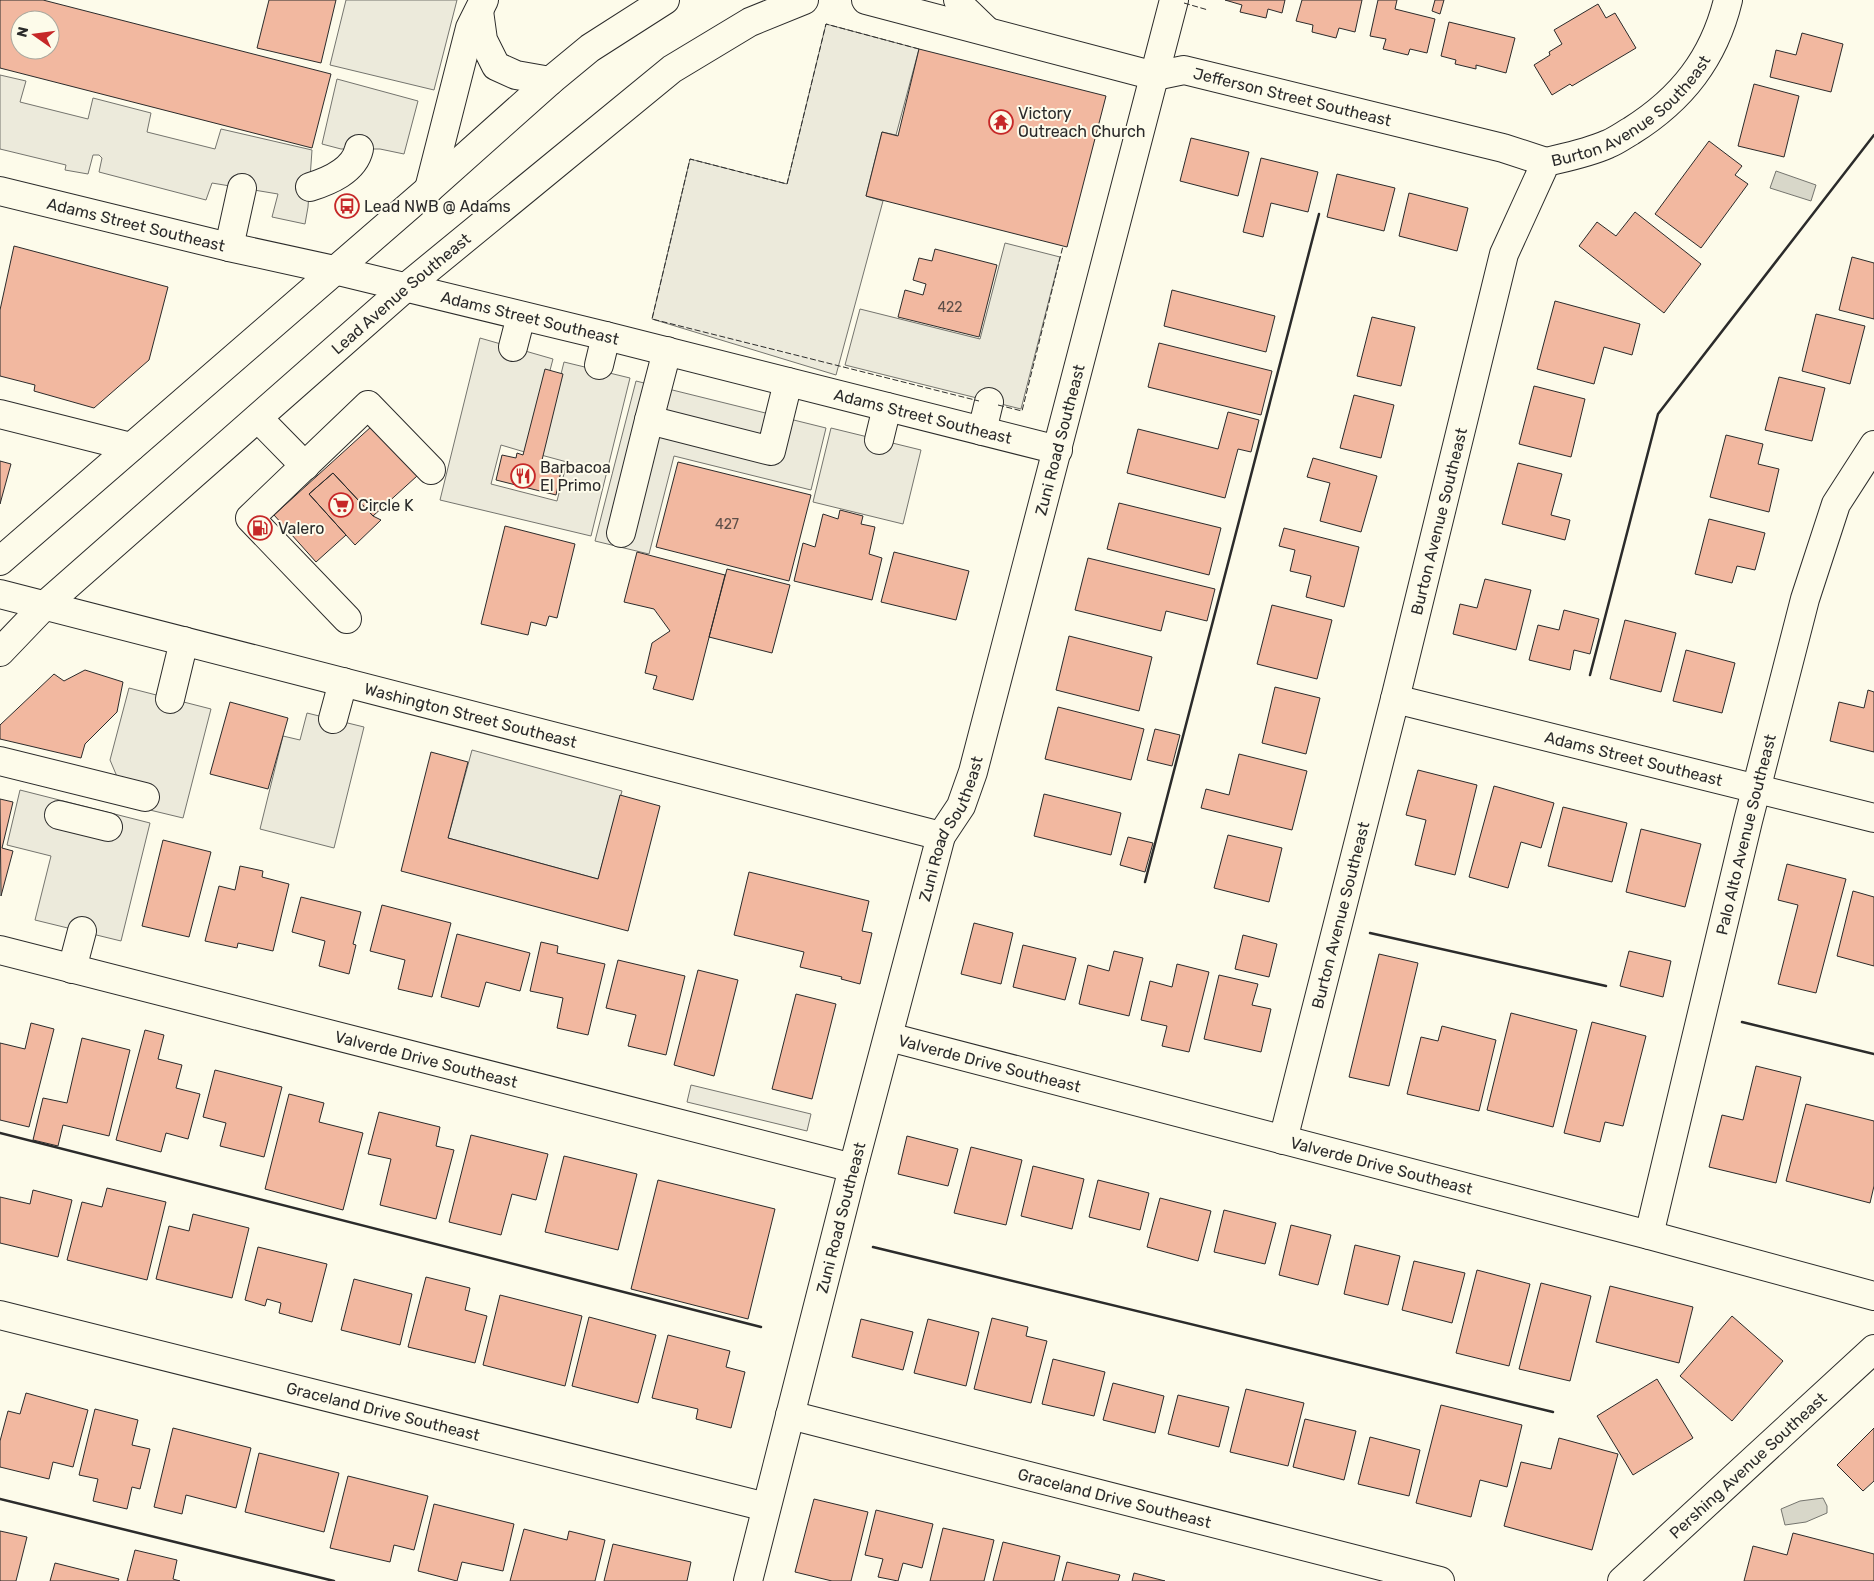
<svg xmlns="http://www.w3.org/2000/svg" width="1874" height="1581" viewBox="0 0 1874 1581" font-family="Rubik,sans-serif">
<rect width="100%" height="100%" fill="#fdfbea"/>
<path fill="#eceadb" stroke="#74746e" d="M346,0H457L434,90L330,65Z
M826,24L919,49L896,135L882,132L866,196L883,201L836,375L652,319L690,159L787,184Z
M0,75L26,81L20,102L88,119L93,98L151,113L147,132L215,149L221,129L312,150L308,207L305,224L272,217L278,194L212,183L206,200L99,172L102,158L99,155H93L88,174L65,170L66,165L0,149Z
M337,79L418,101L404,154L380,149H341L322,144Z
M1005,243L1060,257L1021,409L845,365L860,309L980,339Z
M480,338L553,359L528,453L501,445L491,484L557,501L567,462L541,455L564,362L630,378L591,536L440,500Z
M636,381L826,428L811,490L674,456L649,554L595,541Z
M831,428L921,450L903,524L813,502Z
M129,688L211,709L183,818L129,805L110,760Z
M307,713L364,727L334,848L260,829L283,736L300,740Z
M472,750L622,791L598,879L448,838Z
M20,790L150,823L121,941L35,920L51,856L7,845Z
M691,1085L811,1114L807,1131L687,1102Z"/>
<path fill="#d8d7c9" stroke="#74746e" d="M1776,171L1816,185L1811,201L1770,188Z
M1823,1498L1827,1506V1513L1806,1522L1785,1525L1781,1509L1800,1501Z"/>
<path fill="#f2b8a0" stroke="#2b2b2b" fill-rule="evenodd" d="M0,0H43L331,74L312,148L0,68ZM20,20H50V50H20Z
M269,0H336L321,63L257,48Z
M1225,0H1285L1282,13L1268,9L1266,18L1240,12L1242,5Z
M1302,0H1362L1355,32L1339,28L1336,38L1312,32L1313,25L1296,21Z
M1378,0H1397L1395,9L1435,19L1427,53L1410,49L1408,55L1383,49L1386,39L1370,36Z
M1435,0H1444L1440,14L1432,11Z
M1598,4L1606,18L1615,13L1636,48L1572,86L1570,84L1552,95L1534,65L1550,55L1549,52L1562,44L1554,30Z
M1449,22L1515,38L1506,73L1476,65V69L1455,64L1456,60L1441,56Z
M1802,33L1843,44L1831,92L1770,77L1776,50L1796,55Z
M919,49L1106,96L1067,247L866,196L882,132L898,136Z
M1754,84L1799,96L1784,157L1738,146Z
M1191,138L1249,152L1238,196L1180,181Z
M1709,141L1742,166L1735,175L1748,184L1701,248L1655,214Z
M1261,158L1318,172L1308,212L1271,203L1263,237L1243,232Z
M1337,174L1395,188L1384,231L1327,217Z
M1409,193L1468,208L1457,251L1399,236Z
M1635,212L1701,264L1664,313L1579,246L1597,222L1616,236Z
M14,246L168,287L149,360L94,408L34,391L35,385L0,376V310Z
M935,249L997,265L979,337L898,317L905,290L923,295L926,284L913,280L919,258L932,261Z
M1852,257L1874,263V319L1839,310Z
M1172,290L1275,316L1266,352L1164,326Z
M1555,301L1640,324L1632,355L1604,347L1594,384L1537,369Z
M1816,314L1865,326L1850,384L1802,371Z
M1372,317L1415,327L1401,386L1357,376Z
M1159,343L1272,371L1261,415L1148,387Z
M545,369L563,374L542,460L548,461L547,467L561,471L556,495L496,480L502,455L516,458L517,453L523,455Z
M1779,377L1825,388L1812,441L1765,430Z
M1534,386L1585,399L1571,457L1519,444Z
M1354,395L1394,405L1381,458L1340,448Z
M1228,412L1259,420L1251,452L1238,449L1225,498L1127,473L1138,429L1218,449Z
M372,426L417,476L373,516L333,473L309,494L346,535L316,562L274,515Z
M1726,435L1763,444L1758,464L1779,469L1769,512L1710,497Z
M1313,458L1377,476L1361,532L1320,521L1330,483L1307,477Z
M0,461L11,464L0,504Z
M678,462L811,495L789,581L656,547Z
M1518,463L1562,474L1551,515L1570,520L1565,540L1502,524Z
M333,473L373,516L381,520L355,545L309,494Z
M1119,503L1221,528L1209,575L1107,549Z
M840,510L863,516L861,524L875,527L869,554L882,558L872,600L794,581L803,543L815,547L823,514L838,519Z
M1709,519L1765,533L1755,570L1737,566L1732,583L1695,574Z
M505,526L575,544L557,618L549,616L546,626L531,622L528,635L481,624Z
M1284,528L1359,547L1344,607L1306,597L1311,576L1290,571L1295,550L1279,546Z
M637,552L725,575L693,700L653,689L657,676L645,673L652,643L670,631L654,609L624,602Z
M894,552L969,571L956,620L881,602Z
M1088,558L1215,589L1207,621L1166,611L1161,631L1075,610Z
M727,569L790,585L772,653L709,637Z
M1485,579L1531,590L1516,650L1453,634L1460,604L1477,608Z
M1272,605L1332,620L1317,679L1257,664Z
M1564,610L1599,619L1590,654L1574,650L1570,670L1529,660L1538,625L1559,630Z
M1625,620L1676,633L1661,692L1610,679Z
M1069,636L1152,657L1139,711L1056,690Z
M1686,650L1735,663L1722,713L1673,701Z
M85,670L123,682L117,712L85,744L81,758L0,739V725L54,674L64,681Z
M1275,687L1320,698L1306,754L1262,743Z
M1868,690L1874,692V752L1830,741L1839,702L1864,708Z
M230,702L288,718L268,789L210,774Z
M1058,707L1144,729L1131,780L1045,759Z
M1155,729L1180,735L1172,766L1147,760Z
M431,752L468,762L448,838L598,879L620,795L660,806L628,931L401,871Z
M1239,754L1307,771L1292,830L1201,808L1206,789L1229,795Z
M1418,770L1477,785L1455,875L1415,865L1426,820L1406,815Z
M1494,786L1554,803L1541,848L1521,842L1508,888L1469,877Z
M1044,794L1121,813L1111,855L1034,836Z
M0,799L13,802L2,848L13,851L1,896Z
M1563,807L1627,823L1612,882L1548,866Z
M1641,829L1701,844L1685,907L1626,892Z
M1228,835L1282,848L1269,902L1214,888Z
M1128,837L1153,843L1145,872L1120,865Z
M163,840L211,852L189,937L142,926Z
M1787,864L1846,879L1816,993L1778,984L1798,905L1778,900Z
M240,866L263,871L262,877L289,884L273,951L238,943L237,948L205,941L219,886L235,890Z
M749,872L869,901L862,931L872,933L860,984L841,979L842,977L800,967L804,952L734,935Z
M1853,891L1874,897V966L1837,956Z
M301,897L361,912L353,944L356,945L349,974L319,966L325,941L292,932Z
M382,905L451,923L432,997L398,989L405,960L370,951Z
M974,923L1013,933L1001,984L961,974Z
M457,934L530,953L520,991L486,982L479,1007L441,997Z
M1243,935L1277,944L1269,977L1235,969Z
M541,942L558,946L557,953L605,964L588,1035L557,1028L563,998L530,991Z
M1023,945L1076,958L1065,1000L1013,987Z
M1114,951L1143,958L1129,1016L1079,1004L1088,965L1109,971Z
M1629,951L1671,961L1663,997L1620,986Z
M1379,954L1418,963L1389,1086L1349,1077Z
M618,960L685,976L666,1055L628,1046L636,1015L606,1008Z
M1177,964L1209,972L1189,1052L1162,1046L1167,1026L1141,1020L1150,981L1172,987Z
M698,970L738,980L714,1076L674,1065Z
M1219,975L1258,984L1252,1005L1271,1009L1261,1052L1204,1039Z
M796,994L836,1004L812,1099L772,1089Z
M1511,1013L1577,1030L1553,1127L1487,1110Z
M1592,1022L1646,1036L1623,1126L1605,1122L1600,1142L1564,1133Z
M31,1023L54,1029L29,1127L0,1120V1043L25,1049Z
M1442,1026L1496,1040L1479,1111L1407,1094L1421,1037L1438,1041Z
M145,1030L164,1035L158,1059L182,1065L176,1088L200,1094L188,1139L166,1133L161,1152L116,1140Z
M82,1038L130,1050L109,1136L63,1125L58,1146L33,1140L43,1098L67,1103Z
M1756,1066L1801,1077L1776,1183L1709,1167L1722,1115L1743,1120Z
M215,1070L282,1087L264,1157L220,1146L226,1123L203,1117Z
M289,1094L324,1103L319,1122L363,1133L343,1210L265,1189Z
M1806,1104L1874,1121V1186L1870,1203L1786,1181Z
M379,1112L440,1127L436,1146L454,1150L436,1219L380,1205L391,1159L368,1154Z
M471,1135L548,1154L536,1200L512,1194L501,1235L449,1222Z
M907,1136L958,1149L948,1186L898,1174Z
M971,1147L1022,1160L1006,1225L954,1213Z
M564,1156L637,1174L618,1250L545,1232Z
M1033,1166L1084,1179L1072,1229L1021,1216Z
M658,1180L775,1209L748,1319L631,1289Z
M1098,1180L1149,1193L1140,1230L1089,1217Z
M107,1188L166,1202L147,1280L67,1260L82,1202L102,1207Z
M33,1190L72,1200L58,1257L0,1243V1197L30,1204Z
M1160,1198L1211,1211L1198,1261L1147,1247Z
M1224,1210L1276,1223L1265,1264L1214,1252Z
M193,1214L249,1228L232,1298L156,1279L169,1226L189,1231Z
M1291,1225L1331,1235L1318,1285L1279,1275Z
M1355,1245L1400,1256L1388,1305L1344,1294Z
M258,1247L327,1264L312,1322L279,1313L281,1303L267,1299L265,1306L245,1300Z
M1414,1261L1465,1273L1452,1323L1402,1310Z
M1477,1270L1530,1284L1509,1366L1456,1353Z
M426,1277L470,1288L465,1310L487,1316L475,1363L408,1347Z
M354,1279L412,1294L400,1345L341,1330Z
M1541,1283L1591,1296L1570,1381L1519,1369Z
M1610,1286L1693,1307L1679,1363L1596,1342Z
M500,1295L582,1316L565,1386L483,1365Z
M1732,1316L1783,1361L1732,1421L1680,1376Z
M589,1317L656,1335L638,1403L572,1386Z
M992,1318L1028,1327L1026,1336L1047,1341L1031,1403L974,1389Z
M861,1319L913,1332L903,1370L852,1357Z
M928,1319L979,1332L966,1386L914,1373Z
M668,1335L730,1351L726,1367L745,1372L731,1428L696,1419L698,1409L652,1398Z
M1053,1359L1105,1372L1094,1416L1042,1404Z
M1657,1379L1693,1438L1633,1475L1597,1416Z
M1113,1383L1164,1396L1155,1433L1103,1420Z
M1246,1389L1304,1403L1288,1466L1230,1452Z
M26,1393L88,1410L73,1467L53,1462L49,1479L0,1467V1441L8,1411L20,1414Z
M1178,1395L1229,1407L1219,1447L1168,1434Z
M1441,1405L1522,1425L1507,1487L1480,1480L1471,1517L1416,1503Z
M95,1409L138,1420L132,1445L150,1449L140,1489L132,1487L127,1509L93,1501L98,1479L79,1475Z
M1305,1419L1356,1431L1344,1480L1293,1467Z
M173,1428L251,1448L236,1508L186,1495L182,1514L154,1507Z
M1874,1428V1481L1863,1491L1837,1465Z
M1370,1437L1420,1450L1409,1496L1358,1484Z
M1559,1438L1618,1454L1592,1550L1504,1526L1521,1462L1551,1469Z
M259,1453L339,1473L324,1532L245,1512Z
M348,1476L428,1496L414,1550L394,1545L390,1562L330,1548Z
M814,1499L868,1512L851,1581H832L795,1572Z
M434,1504L514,1524L503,1571L462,1562L457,1581L418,1571Z
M876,1510L933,1524L922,1568L903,1563L898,1581L878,1577L883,1559L865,1555Z
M943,1528L994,1540L984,1581H930Z
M524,1529L567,1540L569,1531L605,1540L595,1581H510Z
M0,1531L27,1537L16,1581H0Z
M1793,1533L1874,1554V1581H1744L1753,1546L1787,1555Z
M1003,1542L1060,1556L1054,1581H993Z
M613,1544L691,1562L687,1581H604Z
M135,1550L177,1560L173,1579L180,1581H127Z
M1067,1562L1120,1575L1118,1581H1062Z
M55,1563L119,1579L118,1581H50Z
M1134,1573L1165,1581H1132Z"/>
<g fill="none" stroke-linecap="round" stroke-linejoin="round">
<g stroke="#2b2b2b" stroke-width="30">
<g id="minor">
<path id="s1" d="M866,0L1155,76L1184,70L1503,148L1546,162"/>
<path d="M958,0L961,6L987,31"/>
<path d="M479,11L483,40L496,66L516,75L550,81"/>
<path d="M310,187C329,181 354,171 359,149"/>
<path d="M429,189L470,28L484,0"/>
<path id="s2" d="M0,191L229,247L334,270L606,336L1058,450"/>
<path d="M229,247L242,188"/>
<path d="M513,347L521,316"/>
<path d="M599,365L606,336"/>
<path d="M0,414L131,447"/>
<path d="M258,418L305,466"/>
<path d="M649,420L667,351"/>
<path d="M982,431L989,402"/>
<path d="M879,440L887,407"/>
<path d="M621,533L649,420L771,451L788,382"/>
<path id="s3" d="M0,594L941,836"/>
<path d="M347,619L250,518L368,405L431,470"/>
<path d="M170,699L184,641"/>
<path id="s4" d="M1395,699L1874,818"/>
<path d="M333,719L343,682"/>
<path d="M0,761L145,797"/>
<path d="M59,815L108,827"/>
<path id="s5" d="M0,950L853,1168"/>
<path d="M72,969L82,931"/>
<path id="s6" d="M889,1037L1649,1235L1874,1296"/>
<path id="s7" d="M1283,1140L1395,699L1504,254L1546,162C1567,157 1588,153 1608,144C1616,141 1624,135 1631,131C1682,99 1714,58 1728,0"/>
<path id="s8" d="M1649,1235L1748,821L1805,599L1836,504L1874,445"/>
<path id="s9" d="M0,1315L766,1507"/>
<path id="s10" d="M790,1415L1440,1581"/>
<path id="s11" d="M748,1581L853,1168L941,836L961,806L973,772L1174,0"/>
<path id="s12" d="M1622,1581L1874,1349"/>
</g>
</g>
<g stroke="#2b2b2b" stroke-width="30">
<g id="major">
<path d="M0,561L429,189L550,81L590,48L665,0"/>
<path id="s13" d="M0,652L45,605L405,288L672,69L750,22L804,0"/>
</g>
</g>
<use href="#minor" stroke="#fdfbea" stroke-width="28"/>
<use href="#major" stroke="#fdfbea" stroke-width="28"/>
<path stroke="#2b2b2b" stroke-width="1" stroke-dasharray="6 2.5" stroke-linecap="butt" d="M1184,3L1208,10
M919,49L826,24L787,184L690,159L652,319L979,401
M998,405L1022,411L1063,246"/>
<path stroke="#2b2b2b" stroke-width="2.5" d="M1590,675L1658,414L1874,135
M1145,882L1319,214
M1370,933L1606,986
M1742,1022L1874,1054
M0,1133L761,1327
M873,1247L1553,1412
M0,1499L334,1581"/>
</g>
<defs>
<g id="temple-ring" transform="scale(1.25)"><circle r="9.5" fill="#fdfbea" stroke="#c62828" stroke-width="1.5"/><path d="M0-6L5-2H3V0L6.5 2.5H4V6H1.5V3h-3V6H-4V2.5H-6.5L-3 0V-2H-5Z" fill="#c62828"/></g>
<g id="bus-ring" transform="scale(1.25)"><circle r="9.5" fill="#fdfbea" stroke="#c62828" stroke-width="1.5"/><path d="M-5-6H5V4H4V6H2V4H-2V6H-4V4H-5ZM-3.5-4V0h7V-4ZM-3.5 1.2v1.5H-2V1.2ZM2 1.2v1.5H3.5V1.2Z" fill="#c62828"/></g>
<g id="restaurant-ring" transform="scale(1.25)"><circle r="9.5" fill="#fdfbea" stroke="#c62828" stroke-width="1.5"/><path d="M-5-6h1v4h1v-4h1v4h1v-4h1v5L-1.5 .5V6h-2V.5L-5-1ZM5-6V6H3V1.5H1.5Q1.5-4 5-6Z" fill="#c62828"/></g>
<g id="supermarket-ring" transform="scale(1.25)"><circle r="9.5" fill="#fdfbea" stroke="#c62828" stroke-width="1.5"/><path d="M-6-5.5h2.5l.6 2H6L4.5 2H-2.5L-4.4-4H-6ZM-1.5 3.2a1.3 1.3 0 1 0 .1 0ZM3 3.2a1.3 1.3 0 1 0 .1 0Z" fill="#c62828"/></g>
<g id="fuel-ring" transform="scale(1.25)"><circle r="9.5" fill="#fdfbea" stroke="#c62828" stroke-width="1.5"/><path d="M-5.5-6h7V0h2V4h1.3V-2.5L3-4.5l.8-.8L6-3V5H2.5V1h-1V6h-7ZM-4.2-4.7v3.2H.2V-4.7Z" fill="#c62828"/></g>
</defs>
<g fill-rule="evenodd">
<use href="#temple-ring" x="1001" y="122"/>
<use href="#bus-ring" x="347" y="206"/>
<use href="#restaurant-ring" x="523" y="476"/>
<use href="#supermarket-ring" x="341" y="505"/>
<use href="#fuel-ring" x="260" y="528"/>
</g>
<g text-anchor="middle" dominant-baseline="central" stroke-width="4" stroke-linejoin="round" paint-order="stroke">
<g font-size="14" fill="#5d4e48">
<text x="950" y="307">422</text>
<text x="727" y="524">427</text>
</g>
<g font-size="16" fill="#2b2b2b" stroke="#fdfbea">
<text stroke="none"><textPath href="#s1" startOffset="440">Jefferson Street Southeast</textPath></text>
<text stroke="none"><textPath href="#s7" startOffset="1116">Burton Avenue Southeast</textPath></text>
<text stroke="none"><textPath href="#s2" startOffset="140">Adams Street Southeast</textPath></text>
<text stroke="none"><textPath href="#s13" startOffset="538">Lead Avenue Southeast</textPath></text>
<text stroke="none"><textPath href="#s2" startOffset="545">Adams Street Southeast</textPath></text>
<text stroke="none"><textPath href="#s2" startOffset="950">Adams Street Southeast</textPath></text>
<text stroke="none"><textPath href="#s11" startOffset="1185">Zuni Road Southeast</textPath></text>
<text stroke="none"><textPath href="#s7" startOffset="638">Burton Avenue Southeast</textPath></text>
<text stroke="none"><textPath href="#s3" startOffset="486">Washington Street Southeast</textPath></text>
<text stroke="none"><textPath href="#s4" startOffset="246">Adams Street Southeast</textPath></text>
<text stroke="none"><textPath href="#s11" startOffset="780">Zuni Road Southeast</textPath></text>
<text stroke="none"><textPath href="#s8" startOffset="412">Palo Alto Avenue Southeast</textPath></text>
<text stroke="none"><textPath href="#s7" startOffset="232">Burton Avenue Southeast</textPath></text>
<text stroke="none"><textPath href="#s5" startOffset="440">Valverde Drive Southeast</textPath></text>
<text stroke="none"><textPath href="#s6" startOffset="104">Valverde Drive Southeast</textPath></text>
<text stroke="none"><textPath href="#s6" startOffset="509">Valverde Drive Southeast</textPath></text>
<text stroke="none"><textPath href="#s11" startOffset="375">Zuni Road Southeast</textPath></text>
<text stroke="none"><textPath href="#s9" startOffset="395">Graceland Drive Southeast</textPath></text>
<text stroke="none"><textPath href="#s12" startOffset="171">Pershing Avenue Southeast</textPath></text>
<text stroke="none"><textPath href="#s10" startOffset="335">Graceland Drive Southeast</textPath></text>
</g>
<g font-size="16" fill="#2b2b2b" stroke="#fdfbea" text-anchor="start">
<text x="1018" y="113">Victory<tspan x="1018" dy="18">Outreach Church</tspan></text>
<text x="364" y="206">Lead NWB @ Adams</text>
<text x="540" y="467">Barbacoa<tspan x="540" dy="18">El Primo</tspan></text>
<text x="358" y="505">Circle K</text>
<text x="278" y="528">Valero</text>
</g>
</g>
<g transform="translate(35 35) rotate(284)"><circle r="24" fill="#fdfbea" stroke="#a9a89e"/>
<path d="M0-4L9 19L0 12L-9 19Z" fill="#c62828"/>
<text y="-8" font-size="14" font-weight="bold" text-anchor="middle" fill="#2b2b2b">N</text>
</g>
</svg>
